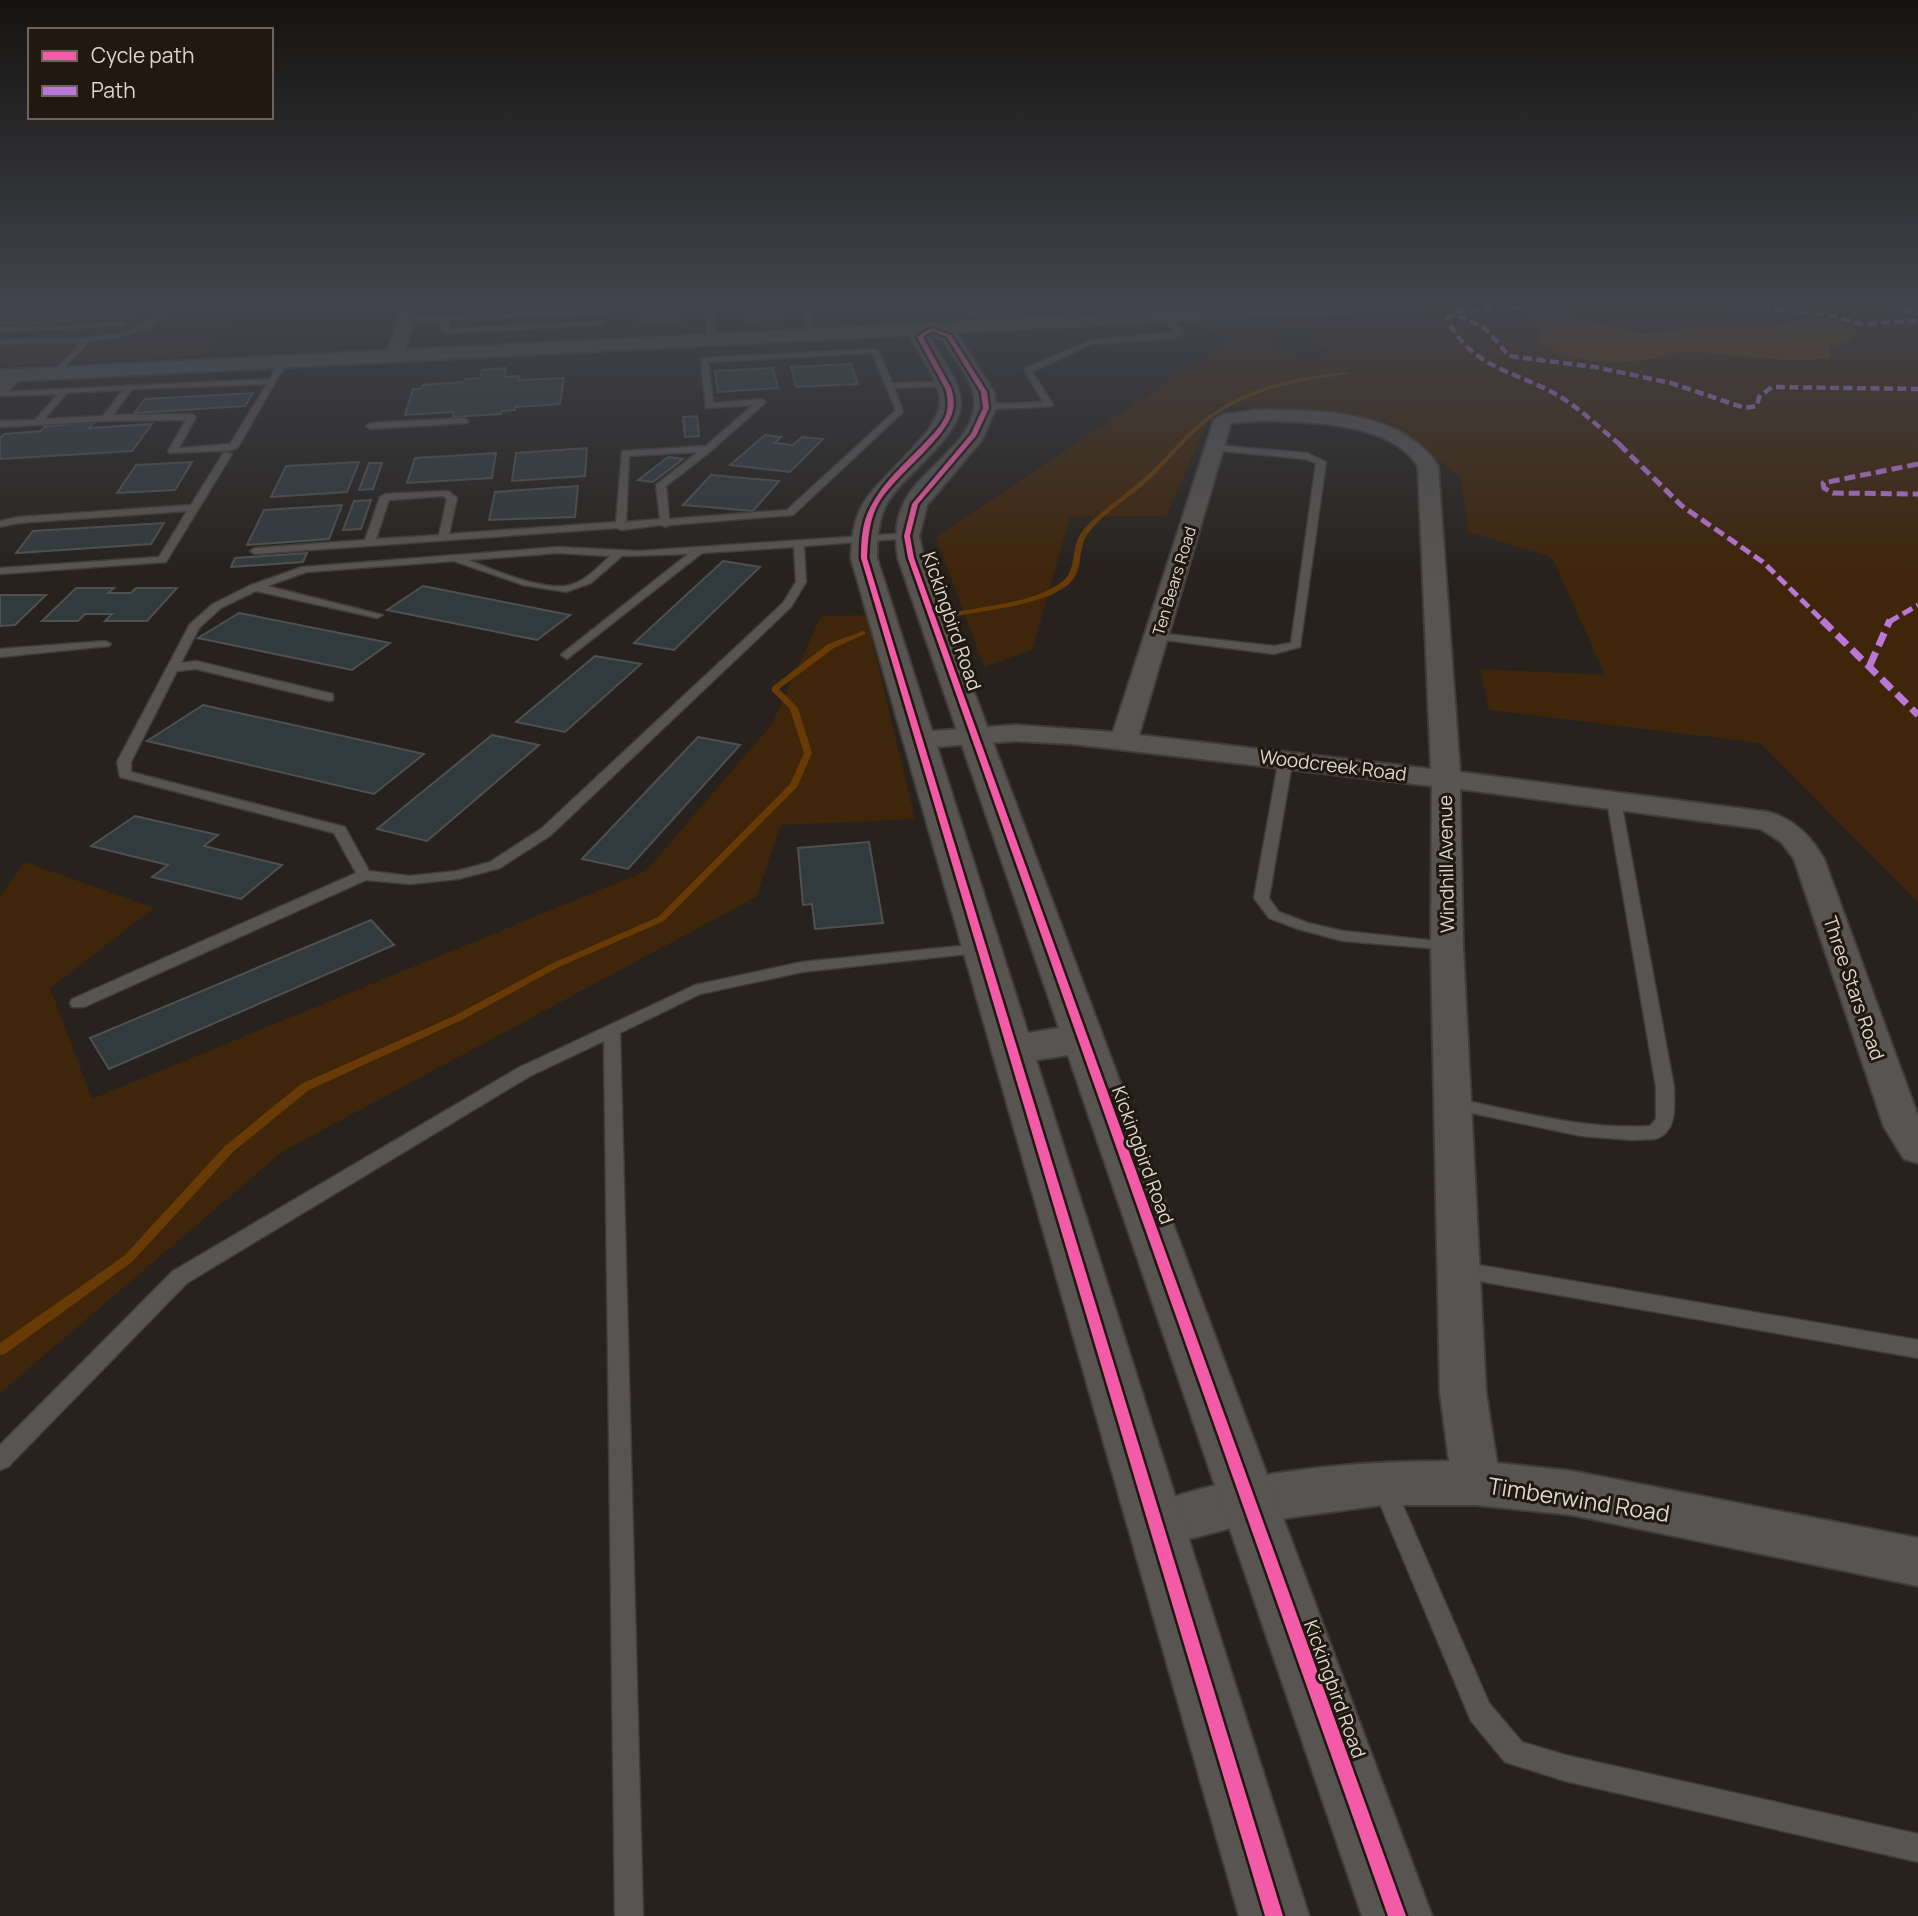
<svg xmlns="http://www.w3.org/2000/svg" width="1918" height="1916" viewBox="0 0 1918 1916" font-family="Manrope,sans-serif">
<rect width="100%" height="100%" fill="#27221e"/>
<path fill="#36281d" d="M0,305H241L205,356L0,366Z"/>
<path fill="#3f250a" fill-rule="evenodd" d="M1484,305H1918V902L1760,743L1489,710L1480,669L1605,675L1552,557L1469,532L1460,477L1386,420L1216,404L1166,516L1070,517L1032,650L984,667L936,537L1232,339L1189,326L1291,320L1286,315ZM1299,327L1331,354L1309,360L1271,347L1279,331Z
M866,615L915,819L781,825L756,897L282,1152L0,1393V896L25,862L154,908L50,988L92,1099L646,871L772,724L821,616Z"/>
<path fill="#673a06" d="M1535,315L1569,317L1646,334L1703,326L1772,327L1810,318L1825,317L1853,326L1856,335L1847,342L1829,347L1831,358C1785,364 1737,354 1691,352C1677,351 1663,357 1649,359C1609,365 1570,364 1536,340L1541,332L1527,320Z"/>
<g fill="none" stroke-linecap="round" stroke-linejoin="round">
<path fill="#673a06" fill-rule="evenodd" d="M1874,309H1898L1900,310L1898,311H1874L1843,319L1841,318Z
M1346,372L1348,374C1297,382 1250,388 1208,421C1186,438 1170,460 1151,478C1131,497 1107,510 1090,531C1076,546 1085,570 1069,584C1043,606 984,610 951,617L948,615L951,613C985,606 1035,603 1063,581C1078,569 1069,547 1084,529C1102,509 1126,495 1145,477C1165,460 1181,438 1202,421C1242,388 1295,377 1346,372Z
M863,631L865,632V634L834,648L779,689L798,708L812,753L797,787L664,921L559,967L462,1020L309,1090L233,1152L132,1262L5,1354L0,1355V1343L124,1256L225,1146L301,1084L454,1016L553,963L658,917L790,784L804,753L790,709L772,691V687L828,644Z"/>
</g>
<path fill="#313a3d" stroke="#505050" stroke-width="2" d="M0,305H141L131,317L18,324L20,322L0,323Z
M673,305L674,315L679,314L680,321L640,323L639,307Z
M742,305H779L783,319L746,320L745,314H757L751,313L750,309L755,308H743Z
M1003,308L1006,313L969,315L966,310Z
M851,364L858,384L796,387L791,367Z
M506,368L504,377L520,376L519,380L564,378L560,404L515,407V410L502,411L501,414L453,417L454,412L405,415L413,389H421L423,385L464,382L465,379L480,378L482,370Z
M773,368L778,388L718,392L715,371Z
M253,393L245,406L134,413L145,399Z
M697,416L699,436L685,437L683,417Z
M95,421L89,428L152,424L132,451L0,459V438L4,434L41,431L44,427Z
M765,435L781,437L775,443L793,445L802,437L823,439L790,472L730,465Z
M587,448L585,476L512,481L516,453Z
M496,453L492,478L407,483L415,458Z
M668,457L683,459L653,482L638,480Z
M192,462L175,490L117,493L136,465Z
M359,462L347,492L271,497L286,466Z
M369,463H382L373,489L359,490Z
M711,475L779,481L753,511L683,505Z
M578,486L575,517L489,520L495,492Z
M371,500L361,529L343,530L354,501Z
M342,505L329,539L247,545L264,510Z
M164,523L151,544L16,553L33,531Z
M307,553L303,562L231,567L235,558Z
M723,561L760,567L674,650L634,643Z
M423,586L570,615L537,640L387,610Z
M76,588H114L108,593H131L136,588H177L147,621H105L112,614H85L78,621H42Z
M0,595H46L15,625L0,626Z
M239,613L390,643L352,670L198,638Z
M595,656L641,664L565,732L516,722Z
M203,705L424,754L374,794L147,741Z
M492,735L539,745L427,841L377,829Z
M698,737L740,745L628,869L582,859Z
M135,816L218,835L204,846L282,865L241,899L152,877L168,865L91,846Z
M869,842L883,923L815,929L812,904L803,905L798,848Z
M371,920L394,945L109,1069L90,1038Z"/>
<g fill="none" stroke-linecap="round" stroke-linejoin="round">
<g stroke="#403c39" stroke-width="3">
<path id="service" d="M164,305H171L151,327L116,338L90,341L57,375L54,371L81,342L0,344V340C42,338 107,344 144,324C152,319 158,312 164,305Z
M705,305H712L716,340L712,342L708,340Z
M799,305L807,306L871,305L808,310L818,335L814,337L810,335Z
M949,305H1012L1030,324L1023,326L1010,309Z
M1060,305H1067L1081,323H1075Z
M603,309L606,313L449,320L448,329L606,321L603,325L448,333L440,330L442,321L406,322L402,320L406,318Z
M1165,315L1183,331V335L1170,339L1092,344L1032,372L1053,404L1052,406L986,410L982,407L986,404L1043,402L1024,369L1091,340L1175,332L1161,317Z
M126,322L123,326L0,332V328Z
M875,349L879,351L892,383L944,382L948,384L944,386L894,388L903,412L793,515L670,525L665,527L661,525L621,530L617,528L255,554L250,551L255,548L365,540L380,497L385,494L448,491L457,498L449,534L616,522L622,451L706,446L753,405L706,408L701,358ZM872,353L896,410L787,510L669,519L666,486L711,451L766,402L762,399L713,403L708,362ZM698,452L656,485L660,519L626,522L629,456ZM443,496L447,499L439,535L376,539L389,500Z
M280,360L287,362L238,447L233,450L170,453L168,451L186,420L106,421L0,427V421L35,420L58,394L0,396V392L270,379ZM267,384L230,444L179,448L196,417L192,414L113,415L132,389ZM123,390L103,416L44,419L67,393Z
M464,418L468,421L467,423L370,429L366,426L370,423Z
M1215,445L1307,453L1326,462L1300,647L1274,654L1157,639L1151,636L1157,633L1274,646L1291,643L1316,463L1305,459L1212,450L1210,448Z
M224,452L232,454L166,562L0,574V568L159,557L187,511L18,523L0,527V521L18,517L191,505Z
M907,533L912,536L911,538L804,546L806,582L791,607L551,835L500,868L458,879L410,884L366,880L84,1007H72L70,1003L72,999L356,873L334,833L120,777L117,762L190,624L213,604L251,585L302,567L558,547L639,551ZM794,547L796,582L783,603L541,829L490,862L457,871L410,876L369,871L345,827L131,772V762L177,671L196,669L329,701L333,700V694L196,661L181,663L199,628L221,608L256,591L377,618L383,615L267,586L307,572L454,561L523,585L566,592L591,583L622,556L688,554L563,653L561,655L567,659L702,553ZM558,553L610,556C599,566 586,581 570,585C545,592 493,570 469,560Z
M105,641L111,644L109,646L0,657V649Z
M1286,754L1293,758L1269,898L1279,912L1308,923L1343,931L1447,942L1453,944L1455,947L1453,950L1343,941L1298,929L1269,918L1254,898L1279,758Z
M1614,797L1621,801L1674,1087C1674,1106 1678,1132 1655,1139L1632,1140L1581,1136L1447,1108L1444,1104L1447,1100L1453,1098C1518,1111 1583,1130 1650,1126L1656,1119V1087L1607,801Z
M980,944L988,949L986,952L802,972L700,994L620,1033L643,1916H615L604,1041L530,1076L187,1283L8,1467L0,1470V1445L173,1271L518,1068L695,985L802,962Z
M1461,1262L1918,1340V1358L1461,1278L1454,1276L1451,1270L1454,1264Z
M1383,1475L1391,1478L1489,1703L1522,1742L1565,1755L1918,1834V1862L1565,1781L1505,1762L1471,1721L1372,1485L1375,1478Z"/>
</g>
<g stroke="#403c39" stroke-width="4">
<path id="minor" d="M403,305H419L402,356L394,361L386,356Z
M14,370L23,375L6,394L0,395V380Z
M1254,410C1314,410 1402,409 1438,466L1460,772L1768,812C1794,819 1811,836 1824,859L1918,1116V1163L1904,1159L1884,1127L1794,859L1781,842L1761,829L1460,789L1463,947L1486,1393L1497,1463L1572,1471L1918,1538V1586L1572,1515L1476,1505H1382L1250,1523L1155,1548L1138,1541L1130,1525L1138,1509C1234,1472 1347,1461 1449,1461L1440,1393L1431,947L1432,786L1072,744L1015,741L919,748L909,746L905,740L909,734L919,732L1015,725L1113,732L1214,420L1223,415ZM1254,421C1302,421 1390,421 1418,466L1431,769L1139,735L1231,423Z"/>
</g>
<g stroke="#403c39" stroke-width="4">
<path id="tertiary" d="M931,324L956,332L994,392L996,408L982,440L927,505L919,536L924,558L1432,1916H1362L1068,1055L1036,1060L1309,1916H1239L851,558C852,540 853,522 862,506C878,476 943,431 940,400C938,377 921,357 911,337ZM933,336L942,340C952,356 971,377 974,396C982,439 917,470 903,505C895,523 895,539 898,558L1059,1028L1028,1033L877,558C877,539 878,522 886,505C903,473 968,434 960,396C956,375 940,357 930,338Z"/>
</g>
<g stroke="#403c39" stroke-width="4">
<path id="secondary" d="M1298,305H1404L1395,310L0,382V370Z"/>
</g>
<use href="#service" fill="#585451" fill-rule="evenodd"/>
<use href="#minor" fill="#585451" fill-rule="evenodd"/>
<use href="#tertiary" fill="#585451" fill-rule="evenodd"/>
<use href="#secondary" fill="#585451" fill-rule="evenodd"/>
<path stroke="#ba77d6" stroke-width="4.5" stroke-dasharray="9 4.5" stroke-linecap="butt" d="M1573,305L1458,311L1447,319C1472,367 1508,369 1552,392C1577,405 1599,428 1622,446
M1721,305L1827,314L1861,324L1918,321
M1890,305L1918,314
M1458,315L1486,329L1509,356L1595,367L1671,383L1745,408L1757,406L1759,397L1772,387L1918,389"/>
<path stroke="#ba77d6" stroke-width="5" stroke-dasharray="11 5" stroke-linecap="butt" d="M1619,444L1682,506L1763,562L1824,622
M1918,464L1823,483L1824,488L1833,493L1918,494
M1889,622L1918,605"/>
<path stroke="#ba77d6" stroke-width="7" stroke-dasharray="14 7" stroke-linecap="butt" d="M1822,620L1918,715
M1870,665L1890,620"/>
<g stroke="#211810" stroke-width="5">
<path id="cycleway" d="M931,328L951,335L987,392L989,408L976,436L918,504L910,536L914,558L1406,1916H1388L908,558L904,536L912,504L971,434L983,408L981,392L947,337L932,331L923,337L951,388C953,395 955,402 953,410C947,439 895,474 878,504C869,521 868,539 867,558L1283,1916H1265L861,558C861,540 862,522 871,506C883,483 902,466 920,448C929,438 941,428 946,415C949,405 948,397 945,388L917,337Z"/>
</g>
<use href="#cycleway" fill="#f35aa7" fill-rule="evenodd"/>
</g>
<linearGradient id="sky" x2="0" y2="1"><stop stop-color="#151310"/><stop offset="0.53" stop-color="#41444c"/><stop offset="1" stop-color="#41444c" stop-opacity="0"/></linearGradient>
<rect width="1918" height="573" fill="url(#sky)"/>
<g text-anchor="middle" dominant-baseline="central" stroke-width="6" stroke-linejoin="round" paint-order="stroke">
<g font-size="16" fill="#dcd6d1" stroke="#211810">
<text transform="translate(1174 581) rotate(-73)">Ten Bears Road</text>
</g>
<g font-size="19" fill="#dcd6d1" stroke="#211810">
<text transform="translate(952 621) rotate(71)">Kickingbird Road</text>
<text transform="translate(1333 765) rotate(7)">Woodcreek Road</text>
<text transform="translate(1446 864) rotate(-91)">Windhill Avenue</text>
<text transform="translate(1854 988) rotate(71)">Three Stars Road</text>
<text transform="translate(1143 1155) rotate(70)">Kickingbird Road</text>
<text transform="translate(1335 1689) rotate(70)">Kickingbird Road</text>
</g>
<g font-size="23" fill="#dcd6d1" stroke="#211810">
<text transform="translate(1579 1499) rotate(9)">Timberwind Road</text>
</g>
</g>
<rect x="28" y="28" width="245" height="91" fill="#211810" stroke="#6c645d" stroke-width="2"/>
<rect x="42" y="51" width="35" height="10" fill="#f35aa7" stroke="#6c645d" stroke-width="2"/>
<text x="91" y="63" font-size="21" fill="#dcd6d1">Cycle path</text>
<rect x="42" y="86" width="35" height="10" fill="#ba77d6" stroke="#6c645d" stroke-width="2"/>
<text x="91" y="98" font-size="21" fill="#dcd6d1">Path</text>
</svg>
